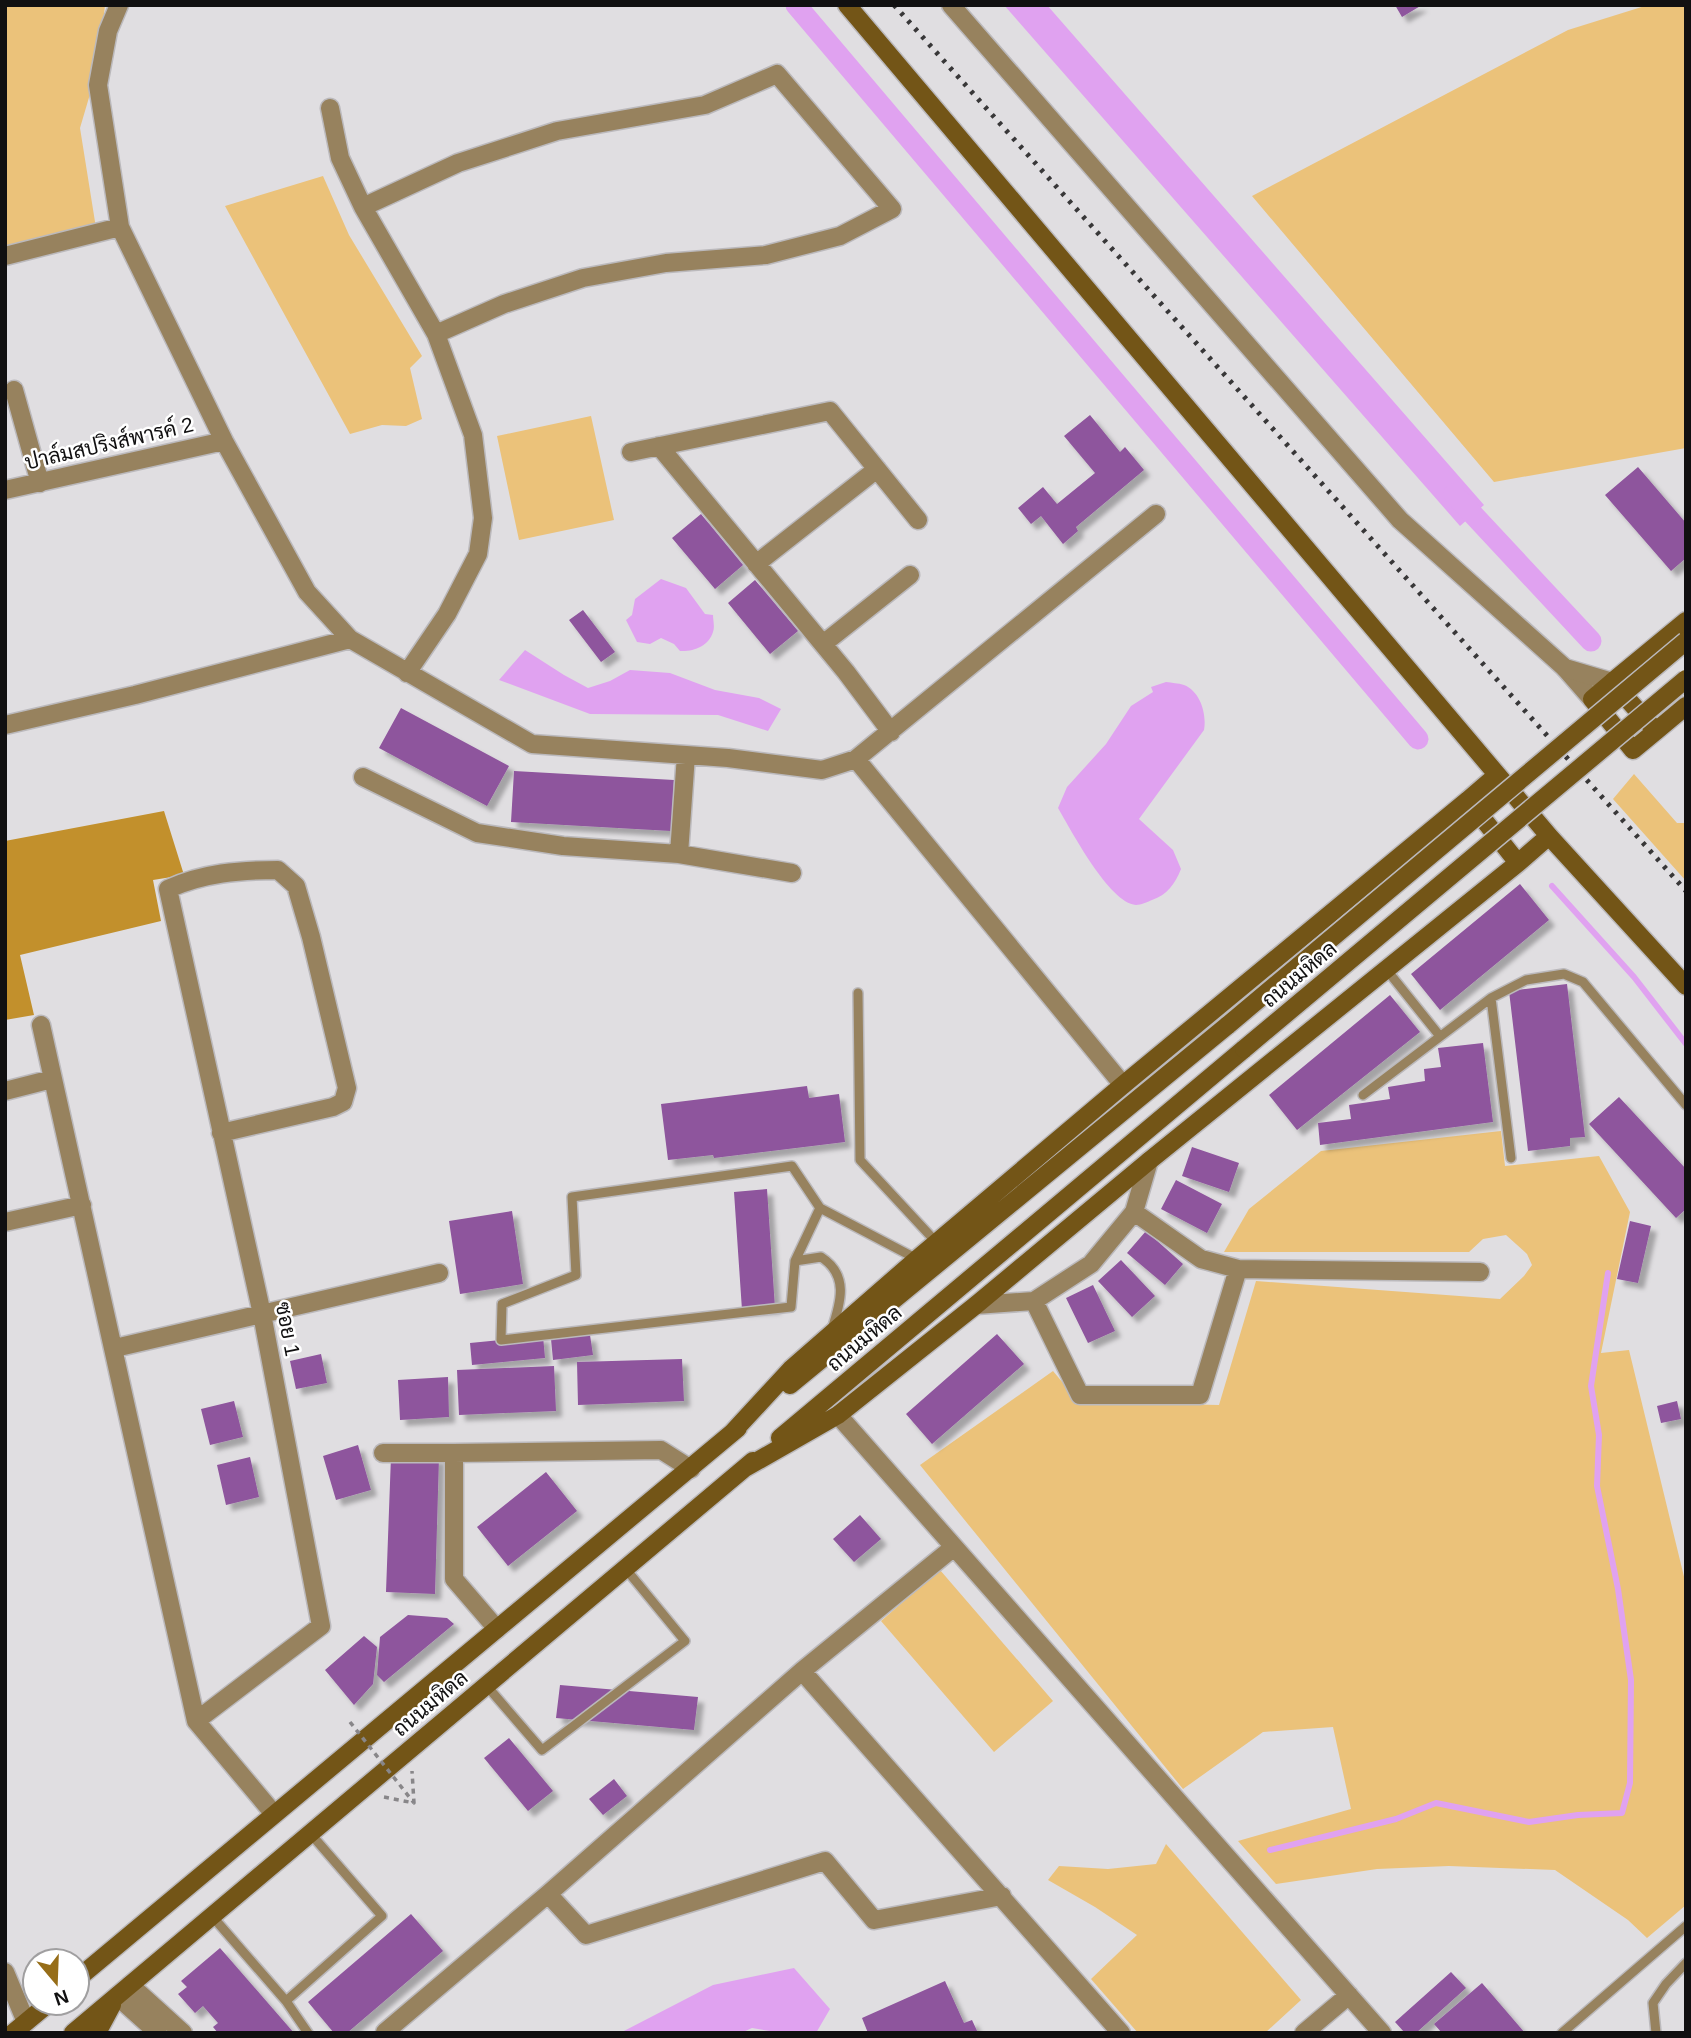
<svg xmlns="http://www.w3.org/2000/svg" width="1691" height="2038" viewBox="0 0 1691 2038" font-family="Helvetica,Sarabun,sans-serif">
<defs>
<filter id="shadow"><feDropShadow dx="6" dy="6" stdDeviation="2" flood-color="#0004"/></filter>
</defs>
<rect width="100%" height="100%" fill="#e0dee1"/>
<path fill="#ebc27a" d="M5,5H105L98,67L80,128L96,228L5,247Z
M1648,5H1686V448L1494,482L1252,196L1568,30Z
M323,176L349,235L422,356L410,368L422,419L406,426L382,425L350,434L225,206Z
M591,416L614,520L519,540L497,436Z
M1634,774L1677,823H1686V881L1613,799Z
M1501,1131L1505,1166L1599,1156L1630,1212L1601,1353L1629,1350L1686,1585V1905L1647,1938L1628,1920L1555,1870L1449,1866L1377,1869L1276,1884L1238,1841L1351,1809L1333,1727L1263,1732L1183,1789L920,1465L1053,1371L1079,1402L1219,1405L1256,1281L1500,1299L1524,1276L1532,1265L1527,1254L1506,1235L1483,1239L1469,1252H1224L1249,1209L1321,1151Z
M940,1570L1053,1701L994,1752L881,1621Z
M1166,1844L1301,2000L1265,2033H1138L1091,1979L1137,1935L1095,1907L1048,1880L1059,1866L1108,1869L1156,1864Z"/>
<path fill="#c2902c" d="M164,811L184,875L153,880L161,921L20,955L34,1015L5,1020V841Z"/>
<path fill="#e0a2f0" d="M1004,5H1047L1484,505L1460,526Z
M661,579L686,588L705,614L713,615C713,620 715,627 713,632C709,646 693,652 680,651L674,644L661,638L650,644L637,642L626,620L632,615L635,599Z
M525,650L564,675L588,688L610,681L630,670L670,673L715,690L759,698L781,709L768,731L718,715L590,714L499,680Z
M1166,682C1172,683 1178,683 1184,685C1200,691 1207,714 1204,730L1139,819L1173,850L1181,869C1175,884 1167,895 1152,900C1147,902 1141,905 1136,905C1109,903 1071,830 1058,808L1067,787L1106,744L1131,706L1153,692L1151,687Z
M794,1968L830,2009L816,2033H782L752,2028L741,2033H620L713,1985Z"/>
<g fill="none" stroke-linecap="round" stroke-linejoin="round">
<path stroke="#e0a2f0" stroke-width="6" d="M1552,886L1634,977L1686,1044
M1270,1850L1396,1819L1436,1803L1529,1822L1578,1815L1622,1813L1630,1783L1631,1680L1618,1589L1597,1486L1599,1435L1591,1386L1608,1273"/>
<path stroke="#e0a2f0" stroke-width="21" d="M796,5L1418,739
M1454,494L1591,641"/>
</g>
<path fill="#8e549d" filter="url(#shadow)" d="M1395,5H1422L1402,17Z
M1090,415L1120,452L1125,447L1144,470L1076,527L1078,531L1063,544L1041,516L1031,524L1018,508L1043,487L1057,504L1095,473L1064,436Z
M1638,467L1686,523V558L1671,571L1605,495Z
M701,514L743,565L715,589L672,538Z
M755,580L798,631L770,654L728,603Z
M583,610L615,652L601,662L569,620Z
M401,708L509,766L487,806L379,748Z
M514,771L674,780L671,831L511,822Z
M1520,884L1549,920L1440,1010L1411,974Z
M1567,984L1585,1137L1570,1138V1146L1528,1151L1509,991Z
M1390,995L1420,1032L1297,1130L1269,1095Z
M1483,1043L1493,1122L1320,1145L1318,1123L1351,1119L1349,1105L1390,1099L1388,1087L1425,1081L1424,1069L1441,1067L1438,1048Z
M807,1086L809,1098L839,1094L845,1142L714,1158L713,1155L668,1160L661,1104Z
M1619,1097L1686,1169V1209L1676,1218L1589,1124Z
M1192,1147L1239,1163L1229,1192L1182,1176Z
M1176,1180L1222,1204L1207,1233L1161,1209Z
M767,1189L775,1308L742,1310L734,1192Z
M512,1211L523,1284L460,1294L449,1221Z
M1630,1221L1651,1226L1638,1283L1617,1279Z
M1146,1231L1183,1264L1165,1285L1127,1253Z
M1121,1260L1155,1296L1132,1317L1098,1281Z
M1093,1285L1115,1331L1088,1343L1066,1298Z
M997,1334L1024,1364L932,1444L906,1414Z
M590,1335L593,1355L553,1360L551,1339Z
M543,1336L545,1358L472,1365L470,1343Z
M321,1354L327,1383L296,1389L290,1361Z
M682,1359L684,1401L578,1405L577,1362Z
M554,1366L556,1411L459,1415L457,1370Z
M448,1377L449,1417L400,1420L398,1380Z
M234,1401L243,1437L210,1445L201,1409Z
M1677,1401L1681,1419L1661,1423L1657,1406Z
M358,1445L371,1490L336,1500L323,1456Z
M391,1456L439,1457L435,1594L386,1592Z
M250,1457L259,1497L226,1505L217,1465Z
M546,1472L577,1511L508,1566L477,1527Z
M860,1515L881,1539L854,1562L833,1539Z
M408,1615L447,1618L454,1624L384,1682L377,1675L380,1637Z
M364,1636L377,1647L373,1684L354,1705L325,1670Z
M560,1685L698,1697L694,1730L556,1718Z
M509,1738L553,1791L528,1811L484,1758Z
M614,1779L627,1796L603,1815L589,1799Z
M411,1914L443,1951L347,2033H334L308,2002Z
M220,1948L294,2033H218L213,2027L218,2023L203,2006L195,2013L178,1994L187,1987L181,1981Z
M1451,1972L1466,1988L1416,2033H1405L1395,2022Z
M945,1981L964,2023L972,2020L978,2033H868L862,2018Z
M1482,1983L1525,2033H1442L1434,2024Z"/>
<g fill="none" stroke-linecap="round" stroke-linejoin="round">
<g stroke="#bbb9bc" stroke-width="12">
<path id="service" d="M1386,969L1439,1035
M858,993L860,1160L937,1243
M1491,998L1526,980L1564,974L1583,982L1686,1105
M1363,1095L1491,998L1511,1158
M792,1166L820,1208L795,1261L791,1307L501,1340L502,1304L576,1275L572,1197Z
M820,1208L917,1259
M795,1261L821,1257C849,1275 841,1302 832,1329
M486,1685L542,1750L685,1641L625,1568
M212,1916L286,2001L308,2033
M286,2001L382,1916L310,1833
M1562,2033L1686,1926
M1656,2033L1653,2003L1666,1984L1686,1963"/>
</g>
<g stroke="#bbb9bc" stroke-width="21">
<path id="minor" d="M119,5L108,31L98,85L120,227L224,441L307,592L350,639L532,744L728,758L822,770L856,759L1156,514
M330,108L340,158L363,207L436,334L473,435L483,518L478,554L447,614L407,673
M363,207L458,163L557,131L705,105L777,74L892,209L840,236L766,255L666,263L583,278L504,304L436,334
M5,256L120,227
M14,390L40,483
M659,446L846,672L891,732
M631,452L830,411L918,520
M5,490L224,441
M756,564L877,469
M823,644L910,575
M1565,668L1592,699
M5,725L135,695L350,639
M856,759L1123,1085
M363,777L477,833L563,846L679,854L792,873
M679,854L686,755
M41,1025L196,1721L274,1814
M5,1091L52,1079
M1134,1212L1201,1259L1238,1269L1480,1272
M5,1222L82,1205
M1034,1301L1080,1395H1200L1238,1269
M976,1305L1034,1301L1091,1264L1134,1212L1149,1161
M115,1348L439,1273
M838,1415L1382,2033
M383,1453H454
M497,1629L454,1579V1453L661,1450L691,1469
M802,1671L1121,2033
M196,1721L321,1626L262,1314L168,889C203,873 240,870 278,870L296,886L311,937L347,1088L343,1102L333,1107L221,1133
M548,1894L586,1935L825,1861L874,1920L1002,1896
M5,1972L26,2022
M130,1985L183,2033
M117,1996L158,2033
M385,2032L548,1894L802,1671L954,1547
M1304,2033L1349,1995"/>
</g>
<g stroke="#bbb9bc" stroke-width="21">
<path id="tertiary" d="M951,5L1400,520L1565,668L1612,682"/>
</g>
<g stroke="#bbb9bc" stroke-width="21">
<path id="secondary" d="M847,5L1549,836L1686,986
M1686,621L1612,682L1656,731L1686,706
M1612,682L1592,699L1633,750L1656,731
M1468,800L1497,775
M1518,863L1549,836
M790,1385L1228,1025
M731,1434L791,1369L917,1259L1123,1085L1468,800L1518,863L1149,1161L976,1305L838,1415L745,1468
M780,1438L1244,1049
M77,1979L738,1428
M13,2033L49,2003
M73,2033L753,1461
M97,2033L112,2005"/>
</g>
<path stroke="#888689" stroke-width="3.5" stroke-dasharray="5 5" stroke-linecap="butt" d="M384,1797L414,1803L412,1771"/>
<use href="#service" stroke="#97825e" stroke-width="9"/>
<use href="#minor" stroke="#97825e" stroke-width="18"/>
<use href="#tertiary" stroke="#97825e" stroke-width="18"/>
<use href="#secondary" stroke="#735517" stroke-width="18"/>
<path stroke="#383738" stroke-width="5" stroke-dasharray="3.5 7" stroke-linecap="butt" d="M894,5L1686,891"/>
<g stroke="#bbb9bc" stroke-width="21" stroke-linecap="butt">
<path id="secondary-bridge" d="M1228,1025L1686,641
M1244,1049L1686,679"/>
</g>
<path stroke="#888689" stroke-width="3.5" stroke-dasharray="5 5" stroke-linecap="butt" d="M350,1722L414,1803"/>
<use href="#secondary-bridge" stroke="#735517" stroke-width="18"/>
</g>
<g text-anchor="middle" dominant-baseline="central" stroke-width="5" stroke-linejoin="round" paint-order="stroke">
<g font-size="21" fill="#111011" stroke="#fff">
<text transform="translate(109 443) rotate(-13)">ปาล์มสปริงส์พารค์ 2</text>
<text transform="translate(1299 974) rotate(-40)">ถนนมหิดล</text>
<text transform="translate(288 1329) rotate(79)">ซอย 1</text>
<text transform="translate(864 1338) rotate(-40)">ถนนมหิดล</text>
<text transform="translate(430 1703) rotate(-40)">ถนนมหิดล</text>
</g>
</g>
<rect width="1691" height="2038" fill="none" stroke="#111011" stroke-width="14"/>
<g transform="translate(56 1982) rotate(161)"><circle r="33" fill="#ffffff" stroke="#a09fa0" stroke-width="2"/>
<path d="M0-5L12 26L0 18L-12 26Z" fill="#966d18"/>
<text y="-10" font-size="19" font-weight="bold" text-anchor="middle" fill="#111011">N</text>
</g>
</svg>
